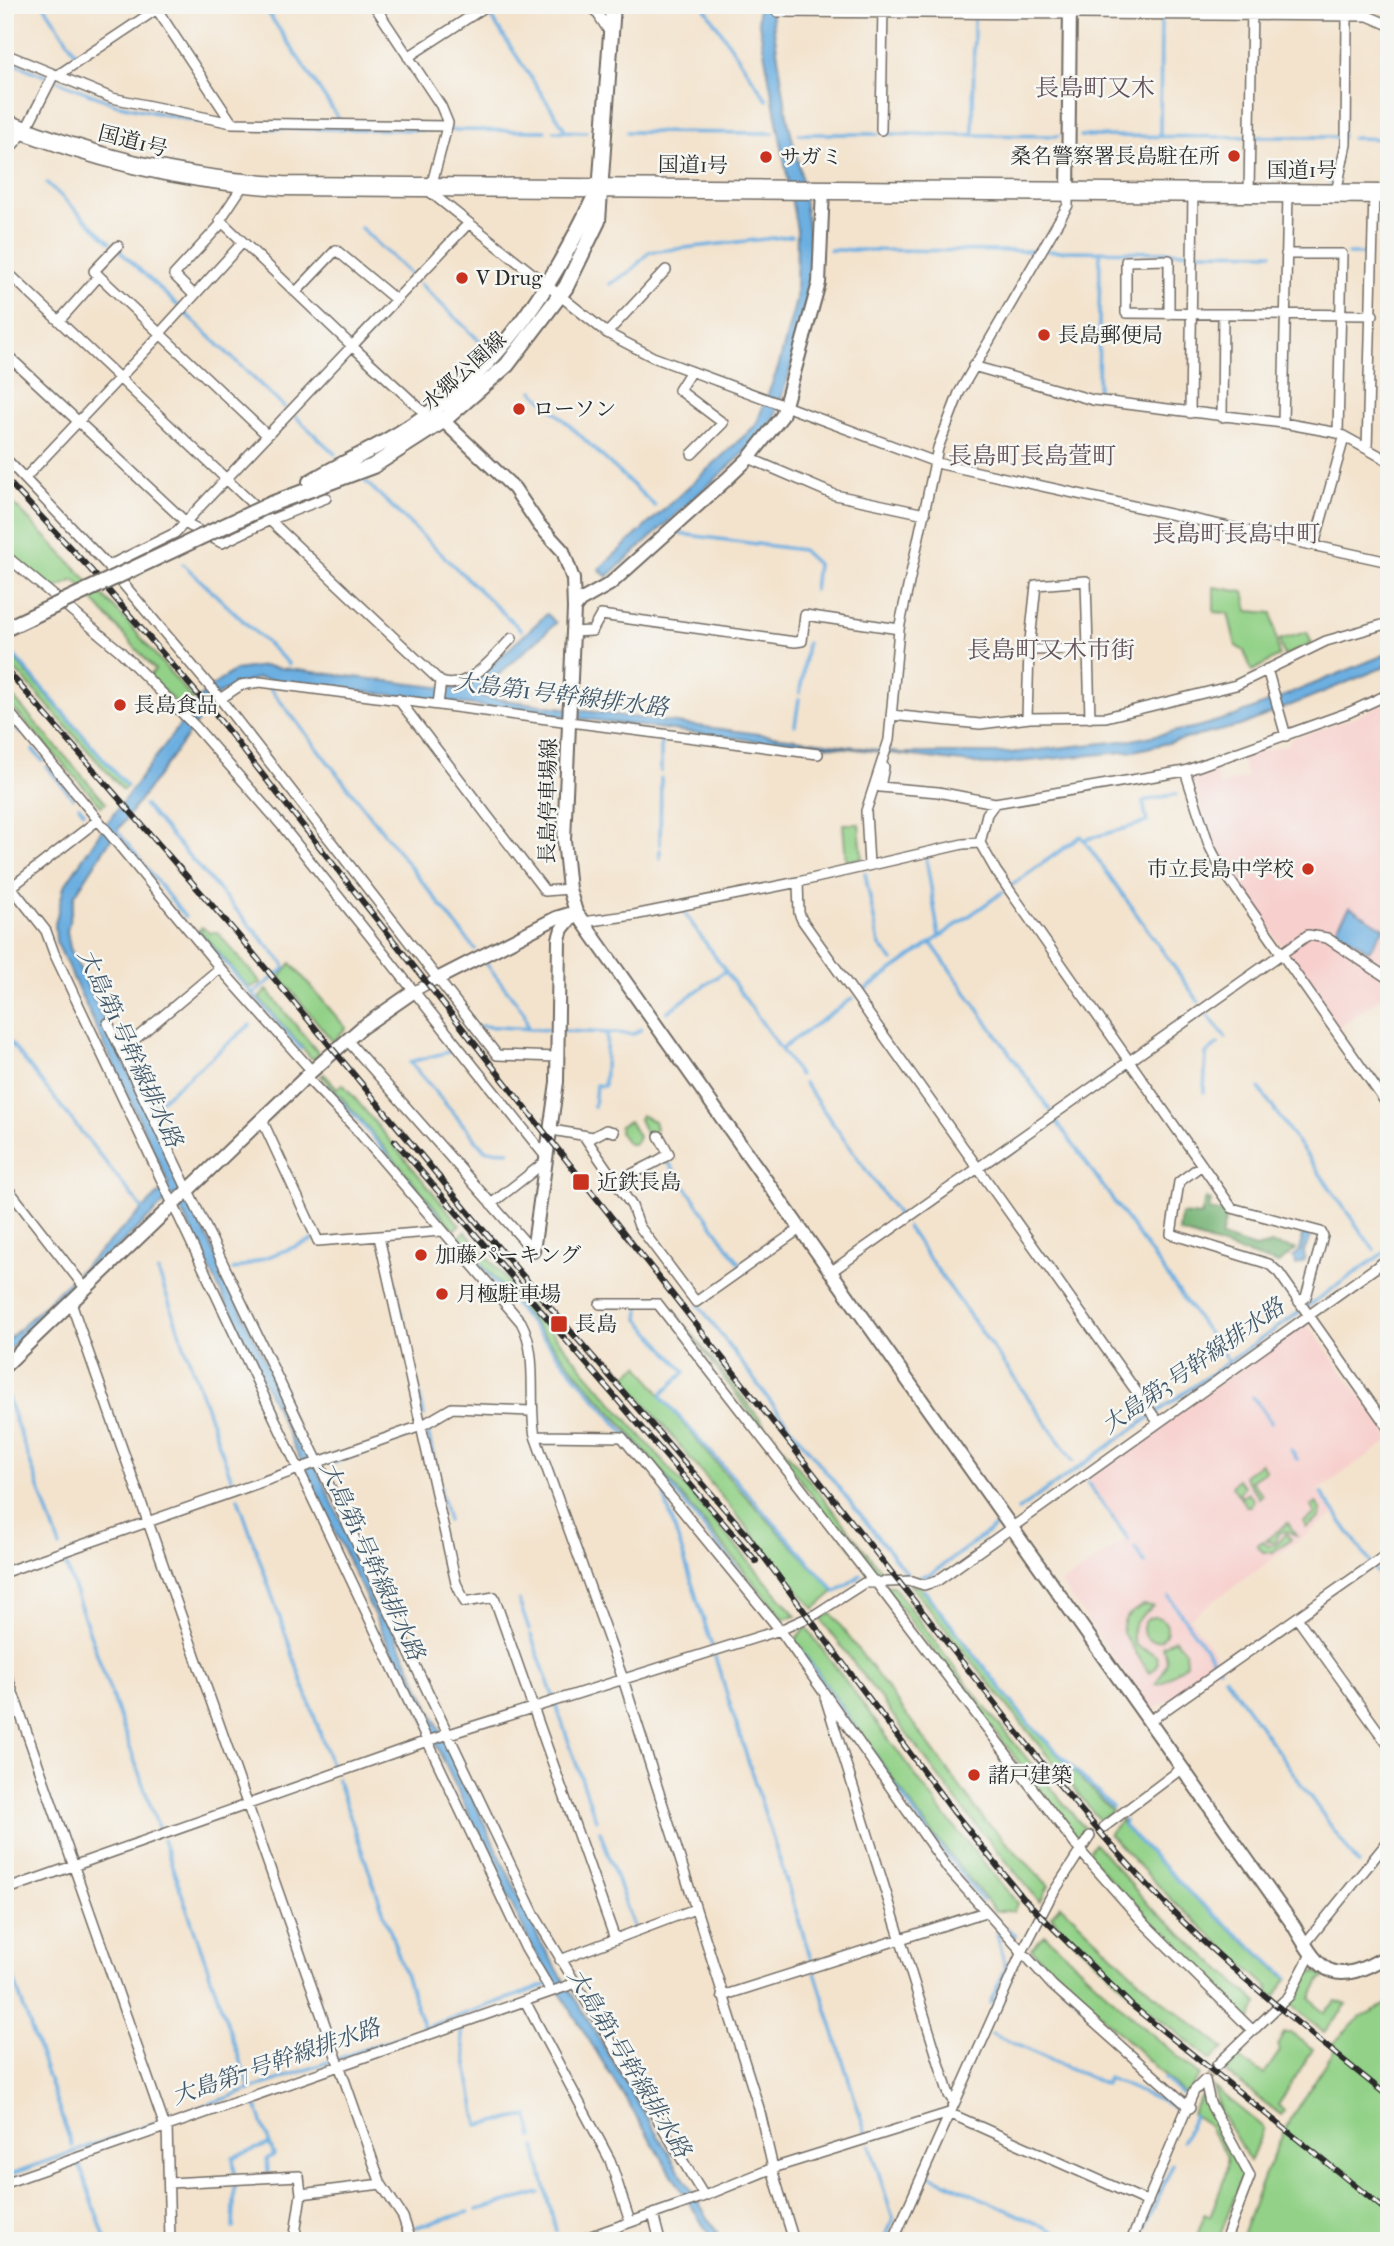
<svg xmlns="http://www.w3.org/2000/svg" width="1394" height="2246" viewBox="0 0 1394 2246" font-family="'IM FELL French Canon','Noto Serif JP',serif">
<rect width="100%" height="100%" fill="#f6f6f2"/>
<filter id="ink" filterUnits="userSpaceOnUse"><feTurbulence type="fractalNoise" baseFrequency=".0143" numOctaves="2"/><feDisplacementMap in="SourceGraphic" scale="14" xChannelSelector="R" yChannelSelector="G"/><feConvolveMatrix kernelMatrix="1 2 1 2 8 2 1 2 1" color-interpolation-filters="sRGB"/></filter>
<filter id="wash" filterUnits="userSpaceOnUse"><feTurbulence type="fractalNoise" baseFrequency=".00686" numOctaves="4" result="noise"/><feDisplacementMap in="SourceGraphic" scale="28" xChannelSelector="R" yChannelSelector="G"/><feGaussianBlur stdDeviation="1.57" result="paint"/><feColorMatrix in="noise" values="0 0 0 0 0 0 0 0 0 0 0 0 0 0 0 0 0 1.4 0 .05"/><feComposite in="paint" operator="in"/></filter>
<g filter="url(#wash)">
<rect width="100%" height="100%" fill="#f3e3cd"/>
<path fill="#f7d0cd" d="M1389,701V991L1338,1028L1219,856L1210,838L1194,779L1200,767L1212,763L1220,786L1247,777L1240,756L1288,745L1291,739L1350,719Z
M1306,1322L1389,1435V1441L1317,1491L1334,1515L1190,1618L1223,1665L1152,1711L1061,1584L1129,1537L1087,1478Z"/>
<path fill="#92d187" stroke="#5e7e59" stroke-width="2" d="M5,495L125,619L193,699L184,711L149,676L155,670L75,580L54,589L5,552Z
M1214,587L1244,592L1248,611L1272,613L1279,656L1252,671L1244,651L1236,646L1228,613L1214,612Z
M1307,632L1312,644L1284,656L1279,640Z
M5,648L127,786L123,790L5,658Z
M5,688L106,803L101,806L5,699Z
M843,824H859L862,858L846,861Z
M202,927L210,933L217,932L261,983L249,988L199,930Z
M291,963L346,1028L333,1042L280,977Z
M267,990L320,1055L312,1059L259,998Z
M324,1074L337,1088L343,1084L460,1225L454,1230L343,1099L321,1076Z
M641,1115L654,1121L656,1128L651,1135H646L639,1119Z
M629,1121L639,1138L634,1144H628L619,1132L620,1126Z
M465,1231L796,1616L784,1619L628,1431L458,1237Z
M664,1299L883,1573L872,1575Z
M639,1365C696,1447 766,1518 835,1591L814,1609L624,1378Z
M1261,1463L1266,1471L1251,1481L1262,1495L1259,1498L1244,1476Z
M1237,1479L1244,1486L1239,1494L1242,1497L1248,1493L1254,1500L1250,1506H1246L1232,1486Z
M1316,1503L1321,1509L1320,1518L1306,1528L1304,1522L1315,1514L1311,1506Z
M1288,1523L1296,1535L1286,1531L1279,1533L1274,1542L1266,1540Z
M1286,1534L1291,1539L1272,1552H1263L1257,1545L1263,1541L1268,1546L1276,1544Z
M883,1585L893,1586L991,1715L1086,1830L1079,1841Z
M910,1585L919,1586L1029,1724L1112,1811L1100,1821Z
M1143,1605L1153,1606C1140,1619 1127,1622 1135,1645C1145,1652 1162,1651 1157,1667L1149,1673L1123,1633C1121,1617 1131,1613 1143,1605Z
M831,1613L984,1819L1049,1886L1040,1902L962,1808L821,1619Z
M1143 1629a12 12 0 1 1 24 0a12 12 0 1 1-24 0Z
M806,1627L946,1817L1017,1903L1013,1911H995L924,1823L795,1640Z
M1175,1639L1185,1651L1186,1664L1162,1683L1155,1684C1164,1670 1172,1664 1162,1646Z
M1122,1819L1123,1826L1191,1895L1287,1979L1275,1997L1268,1992L1269,1988L1173,1901L1109,1834Z
M1095,1843L1148,1904L1258,2003L1250,2021L1150,1924L1087,1854Z
M1061,1905L1154,1994L1224,2048L1211,2060L1145,2007L1060,1927L1051,1916Z
M1045,1935L1140,2024L1200,2076L1185,2095L1031,1949Z
M1316,1972L1326,1976L1320,1980L1310,1999L1324,2013L1336,2001L1347,2005L1324,2033L1290,2003L1305,1975Z
M1389,2003V2241H1240L1267,2169L1290,2119L1336,2048L1331,2045L1362,2016Z
M1284,2033H1290L1313,2049L1278,2105L1284,2111L1281,2115L1224,2071L1238,2058L1264,2074L1280,2051L1278,2044Z
M1212,2086L1264,2128L1250,2161L1214,2102L1220,2107Z
M1201,2095L1243,2174L1218,2241H1195L1205,2214L1210,2216C1215,2202 1232,2167 1226,2155C1221,2143 1212,2138 1209,2125L1192,2114Z"/>
<path fill="#75b374" stroke="#506f50" stroke-width="2" d="M1206,1198L1211,1201L1209,1210L1227,1214L1221,1237L1255,1248L1272,1244L1296,1249L1278,1264L1179,1232L1181,1214L1201,1216Z"/>
<path fill="#6cafe1" stroke="#4c6d86" stroke-width="2" d="M758,5H770L788,121L800,170L811,249V281L789,375L774,419L767,429L744,453L607,577L599,569L756,425L778,368L796,300L797,230L758,18Z
M547,614L556,623L479,692L482,697L900,753H1010L1132,740L1197,727L1238,715L1389,653V664L1382,668L1240,726L1134,751L987,765L822,745L816,748L257,678L218,694L109,842L75,895L67,931L70,948L540,1941L722,2241H713L533,1949L174,1194L5,1353V1343L169,1184L56,941L55,924L64,887L101,831L205,691L235,670L264,666L453,689L472,683Z
M1350,907L1384,928L1369,951L1336,929Z
M1308,1233L1311,1237L1304,1251L1305,1261L1296,1265L1293,1257L1300,1251L1302,1234Z"/>
<g fill="none" stroke-linecap="round" stroke-linejoin="round">
<path stroke="#6cafe1" stroke-width="3.5" d="M44,5L77,55L57,68
M263,5L339,119
M703,5L767,100
M974,6V5
M1161,9V5
M487,11L566,131
M1343,11V5
M8,61L45,76
M58,81L115,104L223,127
M233,128L545,131
M554,131L586,132
M627,132L773,133
M799,134H878
M886,134L1058,136
M973,135L974,20
M1081,136L1246,137
M1160,137L1161,18
M1254,137H1342
M1352,138L1389,139
M1329,182L1342,133
M47,183L110,242
M361,228L411,275
M830,250L1035,251
M120,251L178,306
M1047,251L1190,252
M1197,252L1272,253
M1348,254H1368
M420,284L486,347
M610,284L631,271L649,252L792,236
M185,313L284,407
M533,391L655,506
M1098,391L1100,251
M296,417L335,454
M365,481L521,630
M681,534L802,550L817,564L814,590
M183,564L289,664
M5,645L127,786
M270,688L475,949
M800,693L807,643
M5,715L20,733
M795,725L799,699
M33,750L43,761
M47,767L73,798
M661,772V741
M144,805L284,964V969L253,994
M79,806L84,812
M115,828L185,917
M1084,840L1147,822L1143,801L1177,794
M660,845L661,778
M926,857L939,937
M660,858V850
M865,873L879,944L893,961
M1012,885L1081,836L1199,1002
M683,911L799,1075
M198,932L301,1049
M931,943L1050,1110
M485,962L524,1012L528,1029
M860,993L1003,892
M667,1012L725,971
M1208,1015L1226,1038
M480,1026L550,1030
M563,1031L634,1034L641,1029
M5,1036L145,1212
M781,1049L853,998
M452,1051L410,1062L485,1150L509,1151
M804,1083L899,1216
M326,1086L357,1118L448,1228
M1259,1088L1374,1250
M1204,1092L1206,1054L1218,1044
M153,1107L250,1025
M594,1107L596,1085L604,1086L607,1033
M1057,1122L1229,1362
M668,1162L740,1264
M907,1227L1073,1461
M459,1240L672,1488L780,1622
M385,1242L424,1416
M1387,1268L1389,1270
M233,1270L313,1240
M158,1271L234,1486
M699,1305L770,1401L908,1575
M640,1307L639,1319L685,1372L661,1395L665,1401L836,1592L861,1575
M5,1391L60,1547
M1253,1397L1271,1422
M427,1429L441,1490
M1291,1450L1297,1459
M330,1464L417,1433
M1087,1482L1129,1540
M1321,1493L1370,1562
M664,1495L712,1646
M442,1496L448,1521
M238,1498L333,1770
M1018,1510L1389,1249
M1135,1548L1145,1564
M63,1557L159,1830
M1375,1570L1389,1589
M921,1576L931,1574L995,1527
M924,1590L1029,1724L1112,1807
M1169,1597L1219,1668
M519,1601L529,1630
M531,1635L553,1696
M795,1642L922,1824L983,1901
M715,1657L812,1962
M1225,1677L1358,1864
M556,1705L596,1820
M337,1779L424,2028
M1125,1820L1124,1826L1191,1894L1288,1978
M600,1831L634,1928
M163,1840L250,2089
M1369,1876L1389,1851
M1008,1929L1015,1936
M5,1954L72,2146
M1033,1956L1098,2020
M815,1972L866,2134
M990,2003L1006,1968L997,1934
M461,2031L478,2125L528,2116L533,2137
M992,2034L1105,2084L1108,2078L1177,2108
M1164,2079L1181,2094
M255,2103L274,2155L267,2159L268,2172
M1183,2141L1194,2116
M870,2145L893,2219L884,2241
M535,2147L556,2231
M80,2166L106,2241
M235,2175L233,2157L270,2144
M930,2175L1076,2241
M5,2176L558,1981
M477,2210L540,2193
M416,2227L469,2212
M233,2228L235,2182
M1139,2241L1173,2164"/>
</g>
</g>
<g filter="url(#ink)">
<g fill="none" stroke-linecap="round" stroke-linejoin="round">
<path stroke="#cbbead" stroke-width="9" stroke-dasharray="9 4.5" stroke-linecap="butt" d="M1205,2080L1217,2065"/>
<g stroke="#716b64" stroke-width="12">
<path id="street" d="M154,5L232,123
M374,5L441,106L448,123L431,187
M592,5L610,33
M778,5L777,12L1368,16L1389,25
M5,54L112,98L232,123L447,126
M408,57L488,5
M58,75L163,5
M881,130L883,5
M5,154L25,131L54,74
M244,184L220,220L352,346L468,224
M425,188L607,333L653,357L941,464L1389,562
M1249,193L1252,5
M1336,193L1346,144L1347,16
M1286,254H1342L1338,433
M5,270L441,682C468,692 495,655 512,638
M99,276L94,271L118,246
M296,292L336,250L396,300
M194,295L174,275L222,223
M1169,314V260L1126,261V313L1373,315
M59,321L99,276L267,435
M160,333L243,242
M607,333L666,270
M5,353L190,526L222,543L270,520L326,498
M973,366L1093,400L1283,423L1338,433L1389,461
M691,371L679,390L723,423L692,454
M1190,413L1193,192
M1222,417L1223,314
M1283,423L1288,193
M1367,449L1374,194
M5,458L108,566L175,533L352,346L427,415
M749,458L835,495L925,514
M25,478L161,334
M1314,545L1344,438
M5,555L120,651L196,727L283,827L546,1157
M108,566L218,696L497,1055L557,1057
M572,632L592,631L601,615L795,642L802,641L805,615L899,629
M1088,649L1029,650L1036,585L1086,581L1090,718
M1267,669L1286,736
M220,699L241,685L260,682L818,754
M398,699L545,891L569,889
M438,704L441,682
M5,707L220,968L312,1071
M891,715L980,724L1030,718L1106,717L1236,685L1326,641L1389,623
M1027,718L1029,650
M884,767L880,787L938,792L995,803L1185,771L1350,712L1389,694
M1185,771L1209,845L1218,863L1389,1107
M980,843L996,871L1232,1208L1321,1232L1323,1236L1306,1297L1299,1302
M869,865L866,811L889,740L899,629L938,448L959,393L1068,205V193
M5,879L46,931L54,953L526,1949L551,1991
M798,882L799,913L802,920L1158,1422
M5,892L98,820
M583,922L634,915L798,882L963,844L980,843L987,814L995,803
M413,992L437,979
M108,1023L535,1916L704,2196
M347,1040L533,1251
M121,1051L220,968
M307,1078L356,1129L521,1322C539,1355 528,1399 535,1436L623,1679L759,2108L773,2168
M262,1120L318,1241L441,1231
M552,1130L593,1137L606,1130L614,1132
M584,1136L632,1206L639,1226L696,1302L801,1228
M1202,1165L1179,1182L1171,1234L1269,1264L1279,1273L1389,1429
M617,1183C634,1171 652,1166 669,1154L659,1136
M5,1185L86,1289
M491,1204L545,1162
M379,1237L456,1583L465,1602L494,1597L615,1939
M832,1271L1308,935L1327,938L1389,979
M71,1303L381,2184L403,2217L411,2241
M600,1304H658L873,1581
M535,1436L622,1437L780,1630L948,1869L1052,1985L1190,2108
M5,1572L421,1426L452,1408L530,1411
M875,1581L1081,1852L1144,1923L1253,2031
M1297,1618L1389,1746
M5,1670L165,2127
M825,1697L949,2095L954,2102
M1148,1722L1389,1553
M1104,1827L1181,1769
M5,1890L427,1741L780,1630L816,1614L864,1583L912,1581L924,1585L937,1581L1389,1258
M1304,1945L1389,1840
M560,1960L695,1909
M722,1996L985,1912
M525,2001L610,2160L630,2222
M1217,2065L1289,1996L1310,1956
M1205,2080L1210,2103L1250,2176L1225,2241
M167,2126L170,2241
M772,2169L794,2241
M5,2183L573,1984
M169,2183L299,2176L301,2194
M653,2214L660,2241
M5,2233L8,2241
M294,2241L301,2194L381,2184
M577,2241L702,2197L773,2168L949,2113L1148,2202
M893,2241L1021,1954L1050,1898L1090,1836
M1131,2241L1194,2091L1205,2080"/>
</g>
<g stroke="#716b64" stroke-width="16">
<path id="secondary" d="M1068,193L1070,5
M433,411L514,488L539,525L563,551L573,579L574,609
M437,979L556,918L576,912L1294,1926C1322,1976 1335,1987 1389,1955
M533,1251L557,1082L559,939L562,929L576,912L569,889L564,840L574,609L580,601L610,584L727,479L749,458L782,416L819,283L823,189
M5,1366L312,1071L361,1028L413,992"/>
</g>
<g stroke="#716b64" stroke-width="18">
<path id="primary" d="M310,482C333,468 358,457 381,444C489,384 544,303 596,194
M271,504L373,466L443,421L507,365L566,287L598,221L613,5"/>
</g>
<g stroke="#716b64" stroke-width="21">
<path id="highway" d="M5,123C95,159 186,181 283,186L1389,194"/>
</g>
<use href="#street" stroke="#fff" stroke-width="9"/>
<use href="#secondary" stroke="#fff" stroke-width="12"/>
<use href="#primary" stroke="#fff" stroke-width="14"/>
<use href="#highway" stroke="#fff" stroke-width="18"/>
<g stroke="#2b2b2b" stroke-width="6">
<path id="rail" d="M5,478L90,569L214,713L1052,1776C1100,1833 1149,1890 1204,1942C1263,1996 1326,2046 1389,2097
M5,668L237,934L484,1231L749,1537L953,1811L1023,1898L1130,2004L1389,2213
M395,1141L756,1561"/>
</g>
<use href="#rail" stroke="#f6f6f2" stroke-width="3.5" stroke-dasharray="10" stroke-linecap="butt"/>
<g stroke="#716b64" stroke-width="18" stroke-linecap="butt">
<path id="primary-bridge" d="M5,629L271,504"/>
</g>
<use href="#primary-bridge" stroke="#fff" stroke-width="14"/>
</g>
</g>
<g fill="#c8321e" stroke="#f6f6f2" stroke-width="2.5">
<circle cx="1234" cy="156" r="7"/>
<circle cx="766" cy="157" r="7"/>
<circle cx="462" cy="278" r="7"/>
<circle cx="1044" cy="335" r="7"/>
<circle cx="519" cy="409" r="7"/>
<circle cx="120" cy="705" r="7"/>
<circle cx="1308" cy="869" r="7"/>
<rect x="572" y="1173" width="18" height="18" rx="3.5"/>
<circle cx="421" cy="1255" r="7"/>
<circle cx="442" cy="1294" r="7"/>
<rect x="550" y="1315" width="18" height="18" rx="3.5"/>
<circle cx="974" cy="1775" r="7"/>
</g>
<g text-anchor="middle" dominant-baseline="central" stroke-width="5" stroke-linejoin="round" paint-order="stroke">
<g font-size="21" fill="#2b2b2b" stroke="#f6f6f2">
<text transform="translate(133 141) rotate(14)">国道1号</text>
<text transform="translate(693 165) rotate(1)">国道1号</text>
<text x="1302" y="170">国道1号</text>
<text transform="translate(464 371) rotate(-42)">水郷公園線</text>
<text transform="translate(548 801) rotate(-89)">長島停車場線</text>
</g>
<g font-size="21" fill="#2b2b2b" stroke="#f6f6f2" text-anchor="start">
<text x="1220" y="156" text-anchor="end">桑名警察署長島駐在所</text>
<text x="780" y="157">サガミ</text>
<text x="476" y="278">V Drug</text>
<text x="1058" y="335">長島郵便局</text>
<text x="533" y="409">ローソン</text>
<text x="134" y="705">長島食品</text>
<text x="1294" y="869" text-anchor="end">市立長島中学校</text>
<text x="597" y="1182">近鉄長島</text>
<text x="435" y="1255">加藤パーキング</text>
<text x="456" y="1294">月極駐車場</text>
<text x="575" y="1324">長島</text>
<text x="988" y="1775">諸戸建築</text>
</g>
<g font-size="23" font-style="italic" fill="#42596b" stroke="#f6f6f2">
<text transform="translate(561 695) rotate(7)">大島第1号幹線排水路</text>
<text transform="translate(130 1048) rotate(65)">大島第1号幹線排水路</text>
<text transform="translate(1193 1366) rotate(-35)">大島第3号幹線排水路</text>
<text transform="translate(372 1561) rotate(65)">大島第1号幹線排水路</text>
<text transform="translate(276 2062) rotate(-19)">大島第7号幹線排水路</text>
<text transform="translate(629 2063) rotate(59)">大島第1号幹線排水路</text>
</g>
<g font-size="24" fill="#65535b" stroke="#f6f6f2">
<text x="1095" y="88">長島町又木</text>
<text x="1032" y="456">長島町長島萱町</text>
<text x="1236" y="534">長島町長島中町</text>
<text x="1051" y="650">長島町又木市街</text>
</g>
</g>
<rect width="1394" height="2246" fill="none" stroke="#f6f6f2" stroke-width="28"/>
</svg>
